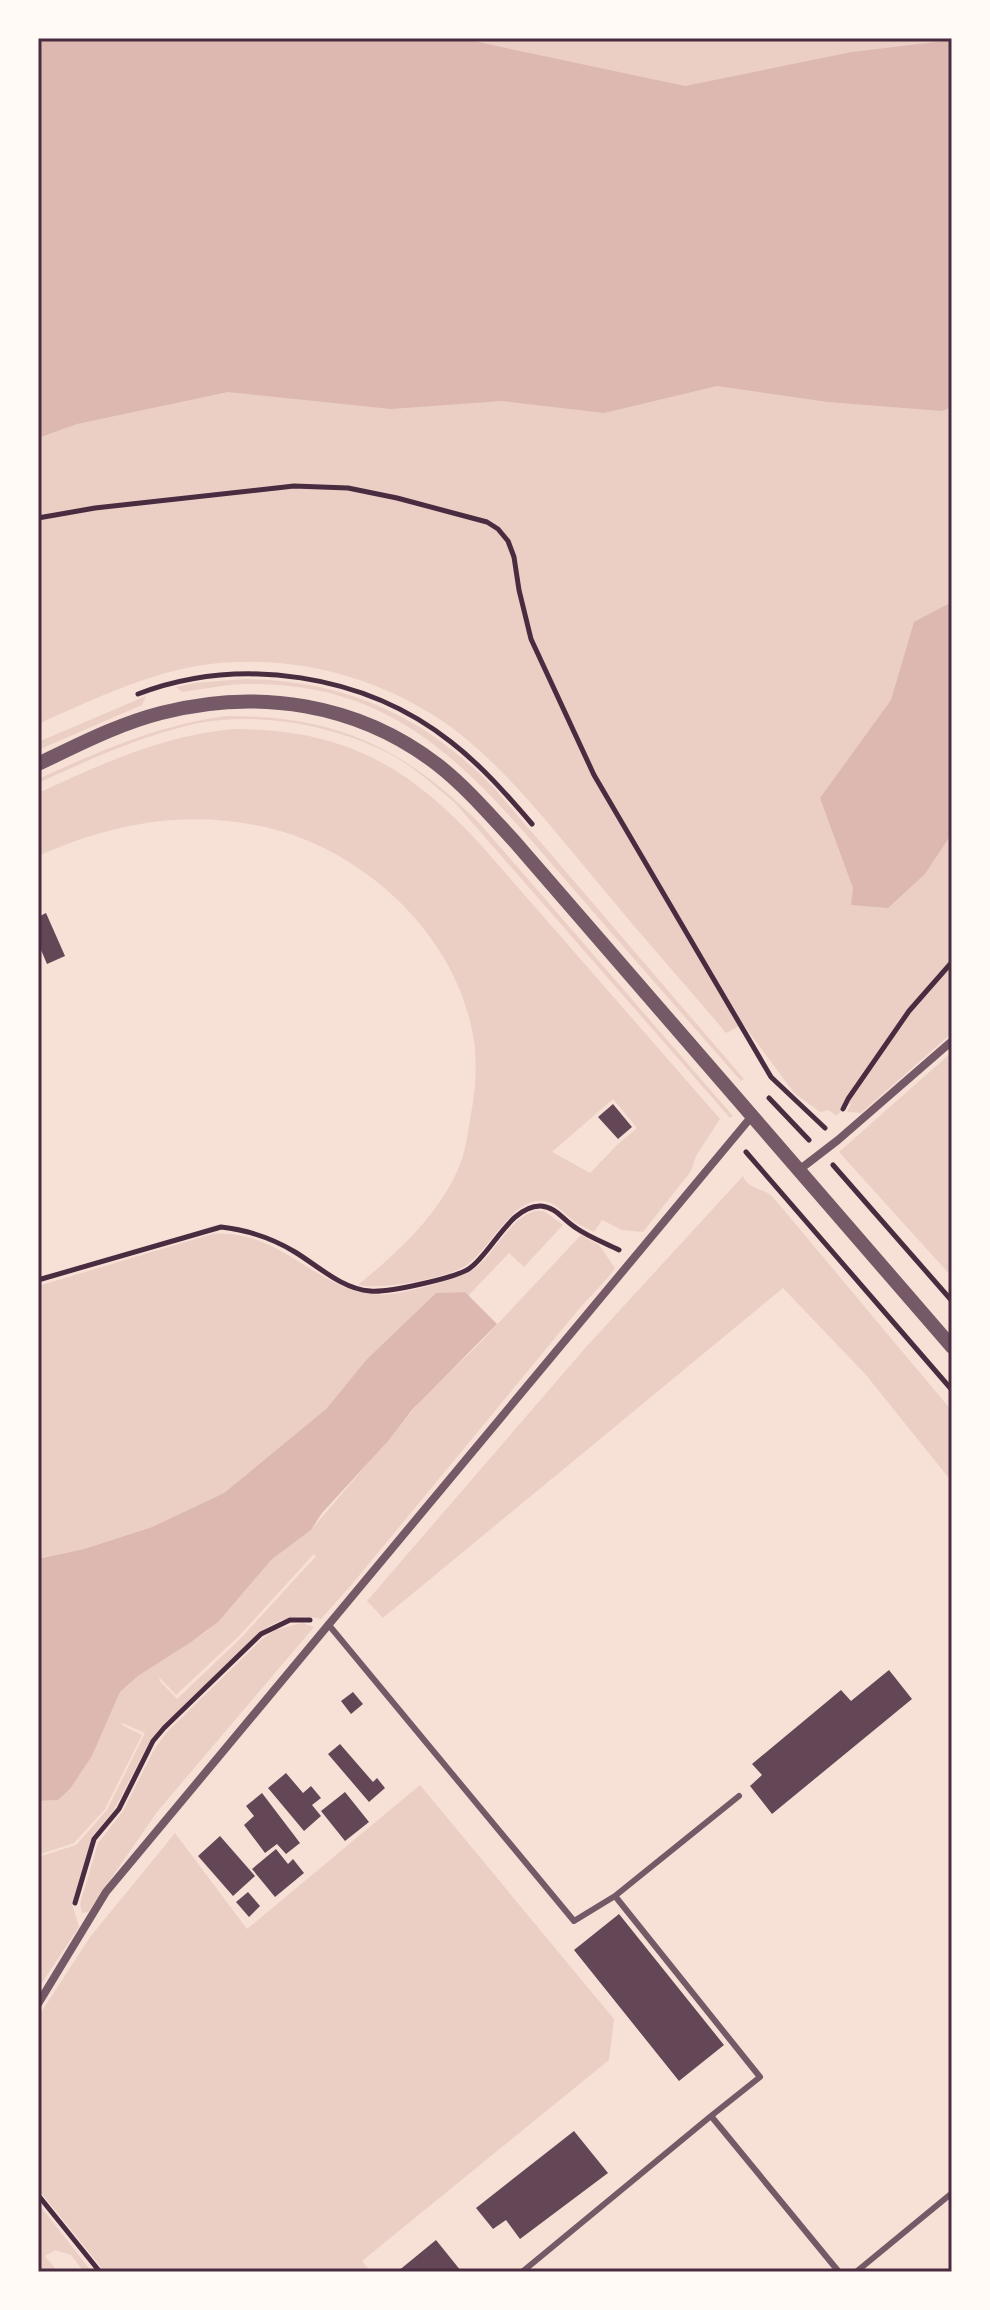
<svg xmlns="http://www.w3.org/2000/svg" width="990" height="2310" viewBox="0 0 990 2310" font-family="Rubik,sans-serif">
<rect width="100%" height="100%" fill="#f7e1d7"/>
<path fill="#ebcfc5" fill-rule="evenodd" d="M38,38H952V1033L861,1113L847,1112L852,1102L836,1116L829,1110L820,1112L794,1093L743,1024L726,1033C686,985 644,939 604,890C559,837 515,778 460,734C387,677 289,651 197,666C141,676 90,701 38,724Z
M244,679C346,680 425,716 495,789L744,1079L741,1081C683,1015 626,950 569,884C477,778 404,682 248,684C226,684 204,689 182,692L176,687L195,683Z
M146,696L142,705L38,750V742Z
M226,716C336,715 406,748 482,826L733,1116L730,1118L456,804C435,786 413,766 388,753C328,723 251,710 186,726C134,739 86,761 38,783V779C100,751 158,725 226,716Z
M234,729C343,729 408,765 481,845L720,1119L696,1156L691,1171L643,1232L622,1230L602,1220L594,1232C589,1229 583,1227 578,1224C565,1216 558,1203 543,1201C512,1197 489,1251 465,1266C445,1279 380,1290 358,1285C398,1252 438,1216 459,1167C466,1151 468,1131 471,1114C476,1087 478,1056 472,1030C452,928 355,843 255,825C178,810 108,825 38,856V793C102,764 163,735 234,729ZM613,1099L637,1128L617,1145L590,1173L552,1152Z
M952,1052V1277L839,1152Z
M743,1176C748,1189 762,1188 772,1196L952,1411V1482L866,1375L783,1288L383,1618L367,1601L586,1347Z
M535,1211H544L563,1225L524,1267L509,1253L468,1296L464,1292L436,1293L367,1359L326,1409L224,1493L152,1527L84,1549L38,1559V1286L212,1234C288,1227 325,1307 399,1293C417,1289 460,1279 474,1269C496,1253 508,1219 535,1211Z
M581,1235L599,1245L615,1268L611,1274L579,1309L353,1583L321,1619C297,1613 280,1618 260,1632L158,1730L149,1743L114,1810L92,1837L72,1904L79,1927L38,1989V1857L76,1845L107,1810L145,1733L122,1723V1725L142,1735L105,1809L74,1843L38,1855V1801L58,1800L70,1789L92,1756L120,1692L138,1676L207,1631L271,1560L311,1530L424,1397L476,1347ZM314,1554L316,1556L241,1638L177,1699L159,1680L160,1678L176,1695L239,1636Z
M302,1623L314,1627L157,1812L88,1912L82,1913L80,1904L98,1843L123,1811L155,1748L167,1732L261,1640L275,1630Z
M420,1785L614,2019L609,2060L362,2261L371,2272H105L38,2189V2017L90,1937L175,1833L247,1929Z
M38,2203L92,2272H84L71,2255L55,2250L45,2256L58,2272H38Z"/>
<path fill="#dcb8b0" d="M38,38H459L685,86L852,52L952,40V407L942,411L828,402L717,386L604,413L502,401L391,409L228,392L77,424L38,438Z
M952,602V833L925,874L888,908L851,905L853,888L820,798L891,700L914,622Z
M465,1292L497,1324L412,1410L388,1441L322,1513L311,1530L271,1560L218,1622L191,1642L138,1676L120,1692L92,1756L70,1789L58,1800L38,1801V1559L84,1549L152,1527L224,1493L326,1409L367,1359L436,1293Z"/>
<path fill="#644757" d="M46,913L65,956L47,964L38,943V917Z
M613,1104L632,1127L618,1139L598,1117Z
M889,1670L912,1699L772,1814L750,1786L762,1775L752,1764L841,1690L851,1701Z
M353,1692L363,1704L351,1714L341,1701Z
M340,1744L373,1782L377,1778L385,1788L369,1802L328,1754Z
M286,1773L303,1793L311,1786L321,1798L312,1805L321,1816L304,1831L268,1788Z
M345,1792L369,1822L345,1841L321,1811Z
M262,1793L300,1843L286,1854L277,1844L265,1853L244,1825L254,1816L246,1806Z
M220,1836L255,1876L233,1896L198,1856Z
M276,1849L288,1864L293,1859L304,1873L275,1897L252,1869Z
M248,1892L260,1906L249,1917L236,1902Z
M619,1914L724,2045L679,2081L574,1950Z
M574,2131L608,2173L520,2239L506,2220L493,2229L476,2208Z
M436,2240L461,2271L397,2272Z"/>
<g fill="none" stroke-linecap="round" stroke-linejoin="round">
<path stroke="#4a2c40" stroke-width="5" d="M38,518L95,508L294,486L348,488L397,498L487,522L498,529L508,541L514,557L519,590L531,639L594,775L771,1077L825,1128
M138,694C241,655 365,674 451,742C482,766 507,795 532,824
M769,1098L809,1140
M843,1109L848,1099L909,1011L952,962
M746,1152L952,1390
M833,1165L952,1301
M38,1280L221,1227C247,1230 272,1238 295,1252C318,1266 342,1289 370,1291C386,1293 457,1278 470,1268C492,1252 511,1205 541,1206C556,1207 563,1220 576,1228C589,1237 605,1243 619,1250
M75,1903L94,1839L119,1809L153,1741L164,1728L261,1634L290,1620H310
M38,2195L100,2272"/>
<path stroke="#755966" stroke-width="6" d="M328,1624L574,1921L615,1896L760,2077L711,2116L839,2272
M615,1896L739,1796
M522,2272L711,2116
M856,2272L952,2193"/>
<path stroke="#755966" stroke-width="8" d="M799,1170L838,1140L952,1041
M38,2004L106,1892L752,1116"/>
<path stroke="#755966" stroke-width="14" d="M38,764C78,745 118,724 161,713C257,688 358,703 438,765C466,787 490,815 515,842L952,1347"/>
</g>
<rect width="990" height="2310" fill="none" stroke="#fffaf5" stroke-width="80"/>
<rect x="40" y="40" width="910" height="2230" fill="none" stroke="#4a2c40" stroke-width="3"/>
</svg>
